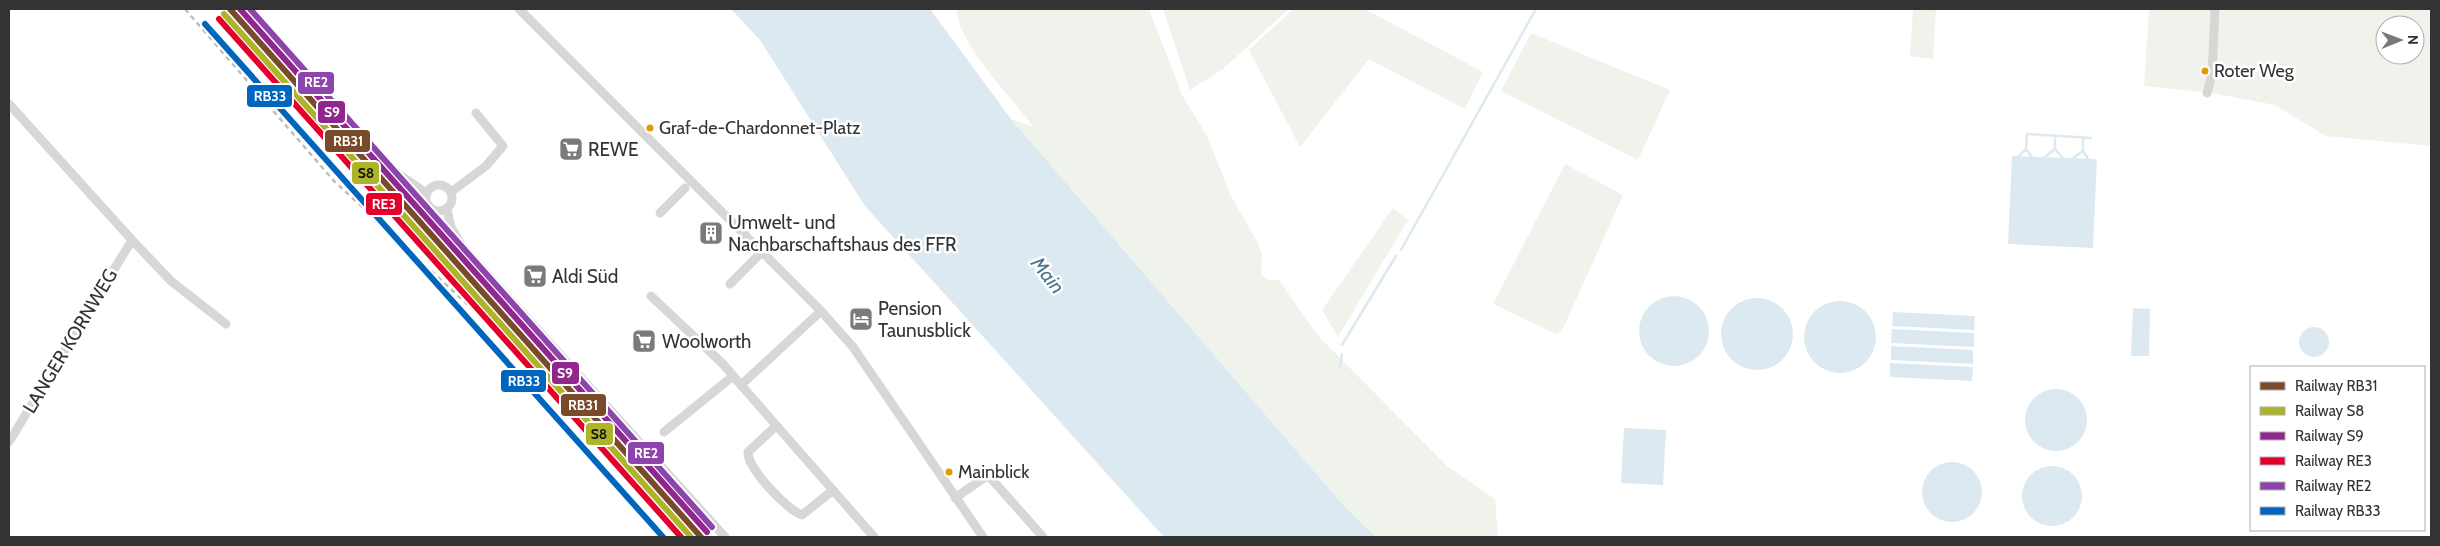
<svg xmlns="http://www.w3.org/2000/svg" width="2440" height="546" viewBox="0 0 2440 546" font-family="Cabin,sans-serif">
<rect width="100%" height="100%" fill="#fff"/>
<path fill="#f0f3ec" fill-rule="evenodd" d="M957,9H1149L1182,95L1207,136L1231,196L1258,243L1262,254L1261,275L1269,281L1278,279L1319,337L1343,361L1447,466L1495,499L1498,537H1376L1344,506L1011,119L1034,127C1014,101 955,40 957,9Z
M1163,9H1289L1223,69L1190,90Z
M1293,9H1365L1483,72L1465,109L1369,59L1300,147L1249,50Z
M1913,9H1936L1933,59L1910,56Z
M2149,9H2431V146L2326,136L2275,105L2211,93L2144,86ZM2385,25H2415V55H2385Z
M1531,33L1670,90L1638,160L1501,91Z
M1565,164L1623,195L1566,322L1561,332L1556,334L1493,304Z
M1393,208L1408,220L1338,337L1322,310Z"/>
<path fill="#dde9f0" d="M731,9H930L1011,119L1344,506L1376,537H1164L865,206L760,40Z
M2012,156L2097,159L2093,248L2008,244Z
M1639 331a35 35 0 1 1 70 0a35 35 0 1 1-70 0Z
M1721 334a36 36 0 1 1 72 0a36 36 0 1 1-72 0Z
M1804 337a36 36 0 1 1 72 0a36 36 0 1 1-72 0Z
M2133,308L2150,309L2149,356H2131Z
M1893,312L1975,316L1974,330L1892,326Z
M2299 342a15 15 0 1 1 30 0a15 15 0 1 1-30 0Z
M1892,329L1974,333V347L1891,343Z
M1891,346L1973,350V364L1891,360Z
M1890,363L1973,367L1972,381L1890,377Z
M2025 420a31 31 0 1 1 62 0a31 31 0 1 1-62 0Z
M1624,428L1666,430L1663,485L1621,483Z
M1922 492a30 30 0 1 1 60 0a30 30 0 1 1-60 0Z
M2022 496a30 30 0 1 1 60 0a30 30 0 1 1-60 0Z"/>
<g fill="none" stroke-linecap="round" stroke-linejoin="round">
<path stroke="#dde9f0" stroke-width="2.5" d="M2055,136V149L2063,158
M2083,137V151L2088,159
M2019,156L2026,149
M2032,157L2026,149L2027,134L2091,138
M2045,157L2055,149
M2073,158L2083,151
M1401,250L1536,9
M1342,345L1396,256
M1340,367L1342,354"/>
<path stroke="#d7d7d7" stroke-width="9" d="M248,9L397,173L426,193
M519,9L821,311L853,347L983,537
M2207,93L2212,75L2215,9
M9,104L132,240L9,442
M426 198a13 13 0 1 1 26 0a13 13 0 1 1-26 0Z
M451,192L486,166L503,146L476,113
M447,210L451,227L462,246L725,537
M660,213L685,188
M132,240L171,281L226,324
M730,284L762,252
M651,296L723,364L741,385
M821,311L741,385L874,537
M776,426L748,452C747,468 787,510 802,515L832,491
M664,432L733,376
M955,498L988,475L1043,537"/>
<path stroke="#bebebe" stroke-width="2.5" stroke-dasharray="5 4" stroke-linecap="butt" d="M185,9L334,181L479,315"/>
<g stroke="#fff" stroke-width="10">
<path id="rail-1" d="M230,9L701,537"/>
</g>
<g stroke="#fff" stroke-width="10">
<path id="rail-2" d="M224,14L691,537"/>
</g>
<g stroke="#fff" stroke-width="10">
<path id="rail-3" d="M240,9L707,532"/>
</g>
<g stroke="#fff" stroke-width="10">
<path id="rail-4" d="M219,19L681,537"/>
</g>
<g stroke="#fff" stroke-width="10">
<path id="rail-5" d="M250,9L712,527"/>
</g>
<g stroke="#fff" stroke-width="10">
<path id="rail-6" d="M205,24L663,537"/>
</g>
<use href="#rail-1" stroke="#7a4b2a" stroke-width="6"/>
<use href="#rail-2" stroke="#aeb427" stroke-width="6"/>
<use href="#rail-3" stroke="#91268f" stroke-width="6"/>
<use href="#rail-4" stroke="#e4002b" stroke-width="6"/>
<use href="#rail-5" stroke="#8e44ad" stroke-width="6"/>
<use href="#rail-6" stroke="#0065bd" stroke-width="6"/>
</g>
<defs>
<g id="supermarket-square" transform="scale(1.25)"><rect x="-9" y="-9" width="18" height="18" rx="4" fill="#7a7a7a" stroke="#fff"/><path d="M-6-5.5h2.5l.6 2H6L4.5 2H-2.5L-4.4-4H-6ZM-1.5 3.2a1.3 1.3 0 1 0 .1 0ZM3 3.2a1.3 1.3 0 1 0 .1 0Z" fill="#fff"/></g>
<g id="building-square" transform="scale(1.25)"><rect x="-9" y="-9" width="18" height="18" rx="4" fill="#7a7a7a" stroke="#fff"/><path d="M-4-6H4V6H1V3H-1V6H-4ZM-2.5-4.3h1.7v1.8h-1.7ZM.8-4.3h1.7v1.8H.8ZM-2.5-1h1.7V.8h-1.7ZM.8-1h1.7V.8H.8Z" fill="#fff"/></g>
<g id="hotel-square" transform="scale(1.25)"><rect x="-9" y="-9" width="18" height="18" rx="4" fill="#7a7a7a" stroke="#fff"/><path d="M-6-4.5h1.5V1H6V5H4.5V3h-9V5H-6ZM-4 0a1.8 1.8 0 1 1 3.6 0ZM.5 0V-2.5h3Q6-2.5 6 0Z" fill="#fff"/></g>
</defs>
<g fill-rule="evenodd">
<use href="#supermarket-square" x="571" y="149"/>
<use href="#building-square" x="711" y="233"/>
<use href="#supermarket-square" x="535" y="276"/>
<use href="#hotel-square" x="861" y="319"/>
<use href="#supermarket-square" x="644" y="341"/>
</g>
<g fill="#e39a05" stroke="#fff" stroke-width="2">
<circle cx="2205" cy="71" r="4.5"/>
<circle cx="650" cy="128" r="4.5"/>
<circle cx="949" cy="472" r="4.5"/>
</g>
<g text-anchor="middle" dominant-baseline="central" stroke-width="5" stroke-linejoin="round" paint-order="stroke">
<g font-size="18" fill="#333" stroke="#fff" text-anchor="start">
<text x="2214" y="71">Roter Weg</text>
<text x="659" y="128">Graf-de-Chardonnet-Platz</text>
<text x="958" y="472">Mainblick</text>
</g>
<g font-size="19" fill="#333" stroke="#fff" text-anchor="start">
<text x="588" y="149">REWE</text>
<text x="728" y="222">Umwelt- und<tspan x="728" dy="22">Nachbarschaftshaus des FFR</tspan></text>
<text x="552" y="276">Aldi Süd</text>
<text x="878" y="308">Pension<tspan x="878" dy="22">Taunusblick</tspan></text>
<text x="662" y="341">Woolworth</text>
</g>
<g font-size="19" fill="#333" stroke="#fff">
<text transform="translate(70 341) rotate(-59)">LANGER KORNWEG</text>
</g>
<g font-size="20" font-style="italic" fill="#48728e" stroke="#fff">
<text transform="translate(1048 275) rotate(52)">Main</text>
</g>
</g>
<g stroke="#fff" stroke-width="2">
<rect x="297" y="71" width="38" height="24" rx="5" fill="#8e44ad"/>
<rect x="246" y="84" width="47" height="24" rx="5" fill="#0065bd"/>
<rect x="317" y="100" width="29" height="24" rx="5" fill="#91268f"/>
<rect x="324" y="129" width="47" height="24" rx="5" fill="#7a4b2a"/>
<rect x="351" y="161" width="29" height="24" rx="5" fill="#aeb427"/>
<rect x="365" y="192" width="38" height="24" rx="5" fill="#e4002b"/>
<rect x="551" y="361" width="29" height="24" rx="5" fill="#91268f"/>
<rect x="500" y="369" width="47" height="24" rx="5" fill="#0065bd"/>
<rect x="560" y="393" width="47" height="24" rx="5" fill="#7a4b2a"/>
<rect x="585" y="422" width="29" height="24" rx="5" fill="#aeb427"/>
<rect x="627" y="441" width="38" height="24" rx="5" fill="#8e44ad"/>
</g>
<g font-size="14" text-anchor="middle" font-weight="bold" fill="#fff">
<text x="316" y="87">RE2</text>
<text x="270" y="101">RB33</text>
<text x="332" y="117">S9</text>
<text x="348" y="146">RB31</text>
<text x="384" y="209">RE3</text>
<text x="565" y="378">S9</text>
<text x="524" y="386">RB33</text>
<text x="583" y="410">RB31</text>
<text x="646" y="458">RE2</text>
</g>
<g font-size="14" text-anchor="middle" font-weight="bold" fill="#111">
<text x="366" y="178">S8</text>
<text x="599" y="439">S8</text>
</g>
<rect width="2440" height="546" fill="none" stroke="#333333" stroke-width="20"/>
<rect x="2250" y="366" width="175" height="165" fill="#ffffff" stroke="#adadad"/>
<rect x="2260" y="382" width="25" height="8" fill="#7a4b2a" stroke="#adadad"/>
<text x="2295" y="391" font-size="15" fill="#333333">Railway RB31</text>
<rect x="2260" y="407" width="25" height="8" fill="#aeb427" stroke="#adadad"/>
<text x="2295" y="416" font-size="15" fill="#333333">Railway S8</text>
<rect x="2260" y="432" width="25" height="8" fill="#91268f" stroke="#adadad"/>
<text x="2295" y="441" font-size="15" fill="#333333">Railway S9</text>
<rect x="2260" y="457" width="25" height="8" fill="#e4002b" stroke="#adadad"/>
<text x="2295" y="466" font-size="15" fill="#333333">Railway RE3</text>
<rect x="2260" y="482" width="25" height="8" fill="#8e44ad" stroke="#adadad"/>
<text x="2295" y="491" font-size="15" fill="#333333">Railway RE2</text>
<rect x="2260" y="507" width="25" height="8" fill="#0065bd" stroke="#adadad"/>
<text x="2295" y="516" font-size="15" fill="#333333">Railway RB33</text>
<g transform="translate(2400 40) rotate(89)"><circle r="24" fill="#ffffff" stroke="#adadad"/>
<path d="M0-4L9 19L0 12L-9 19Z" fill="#7a7a7a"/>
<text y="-8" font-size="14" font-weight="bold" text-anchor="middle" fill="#333333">N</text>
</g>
</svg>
